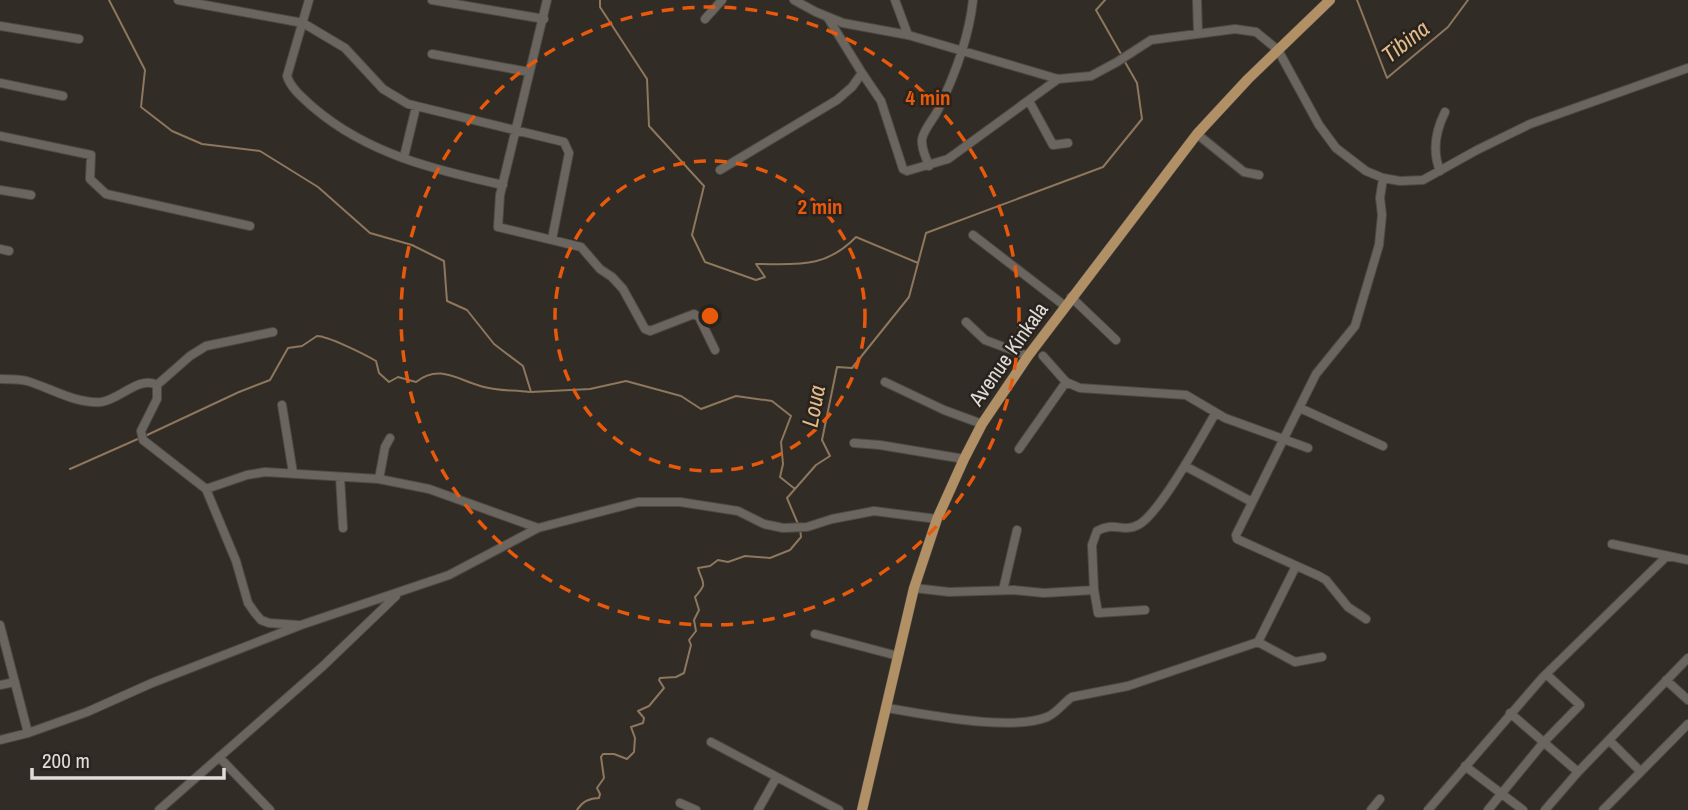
<svg xmlns="http://www.w3.org/2000/svg" width="1688" height="810" viewBox="0 0 1688 810" font-family="'Archivo Narrow',sans-serif">
<rect width="100%" height="100%" fill="#312c26"/>
<g fill="none" stroke-linecap="round" stroke-linejoin="round">
<path stroke="#8e775d" stroke-width="2" d="M109,0L145,70L141,107L172,131L202,144L260,151L318,187L370,233L412,245L444,261L447,301L467,310L494,344L523,366L531,392L590,389L626,381L681,396L701,409L736,396L772,401L791,416L781,442L783,464L780,477L795,489
M600,0V7L647,79L649,126L704,186L692,235L705,262L756,280L765,277L756,264C797,264 825,269 856,237L918,263
M1105,0L1096,10L1121,54
M1357,0L1387,78L1448,27L1468,0
M145,436L239,392L270,380L288,348L302,346L317,336C328,336 364,354 376,361L379,373L389,382L398,377L416,382C440,363 459,381 484,387C498,391 514,390 529,392
M70,469L140,438
M798,524L787,498L816,465L830,456L822,440L837,367L852,368L909,297L926,233L1103,167L1142,119L1137,83L1125,62
M577,810C582,802 589,798 599,798L600,794L597,788L604,778L601,757L603,754H614L627,759L634,752L635,738L631,727L643,723L644,718L638,711L649,706L664,688L659,680L660,678L676,677L684,673L691,645L689,640L696,631L694,620L699,610L695,597C708,582 703,585 698,568L710,566L718,560L728,562L745,556L770,558L790,550L801,537L800,529"/>
<g stroke="#4d4943" stroke-width="10">
<path id="minor" d="M178,0L303,23L345,48L383,89L408,104L564,142L569,153L552,239
M309,0L287,76C291,89 304,99 314,108C368,154 435,170 503,185
M432,0L544,19
M547,0L500,195L498,227L581,247L600,269L612,277L623,289L645,329L650,331L694,314L699,317L715,350
M794,0L816,12L843,23L908,35L1058,79L1091,76L1117,62L1151,40L1235,29L1256,32L1278,50L1319,125L1336,148L1366,171L1383,178L1400,181L1423,180L1477,150L1530,124L1688,68
M895,0L908,35
M1197,0L1198,33
M705,19L722,0
M0,26L79,39
M432,54L529,72
M862,73L881,101L903,169L907,171L948,159L1058,79
M0,83L63,96
M1029,101L1053,145L1068,143
M1197,134L1244,172L1259,175
M0,136L91,155L90,179L106,194L250,226
M404,157L416,107
M929,166C926,157 921,149 922,139C924,129 933,120 938,110C954,77 969,37 973,0
M720,170L837,100L852,87L862,73L828,18
M1440,171C1432,151 1435,132 1445,112
M0,190L31,195
M973,235L1065,306
M0,249L9,251
M1071,297L1116,340
M966,322L985,340L1028,356
M1043,356L1066,382L1080,388L1186,395L1225,418L1308,448
M0,379C9,379 19,379 27,381C51,388 75,404 101,402C119,400 140,375 157,385V399L141,431L143,440L206,489L236,561L248,603L255,613L261,620L269,623L298,625
M885,382L944,410L982,424
M157,385L190,356L206,346L273,332
M282,405L293,473
M1300,408L1383,446
M854,443L880,445L964,459
M1019,449L1066,382
M1185,466L1252,502
M340,477L343,528
M379,479L385,447L390,438
M206,489L247,475L265,472L379,479L429,489L538,528
M1612,544L1688,560
M914,588L949,592L1014,590L1044,593L1094,590L1092,545L1097,531C1114,521 1123,533 1138,525C1159,515 1202,436 1215,414
M1003,590L1017,530
M1094,590L1098,613L1145,610
M1366,619L1348,607L1326,580L1319,576L1237,539L1236,535L1316,374L1355,326L1379,245L1382,215L1380,198L1383,178
M0,625L28,733
M815,634L898,656
M1258,642L1295,662L1322,657
M1666,680L1688,700
M0,685L15,682
M886,708C926,714 1010,732 1047,717C1057,713 1063,703 1072,697L1128,686L1258,642L1296,566
M1510,713L1578,772
M0,740L28,733L87,712L152,683L301,625L449,575L538,528L638,502H680L738,511L764,524L783,528L807,527L832,519L874,511L937,519
M1609,740L1640,771
M711,742L839,810
M219,757L270,810
M1465,766L1523,810
M680,803L696,810
M159,810L322,667L396,596
M758,810L776,778
M1371,810L1380,799
M1428,810L1543,677L1667,556
M1488,810L1543,743L1580,705L1546,674
M1545,810L1578,772L1688,658
M1603,810L1688,724"/>
</g>
<g stroke="#4d4943" stroke-width="11">
<path id="major" d="M862,810L914,588L937,519L964,459L982,424L1028,356L1197,134L1248,79L1330,0"/>
</g>
<use href="#minor" stroke="#6b655f" stroke-width="8"/>
<use href="#major" stroke="#b29066" stroke-width="10"/>
</g>
<g fill="none" stroke="#e8590c" stroke-width="3.5" stroke-dasharray="12 9">
<circle cx="710" cy="316" r="155"/>
<circle cx="710" cy="316" r="309"/>
</g>
<g text-anchor="middle" dominant-baseline="central" stroke-width="5" stroke-linejoin="round" paint-order="stroke">
<g font-size="21" fill="#e0dcd8" stroke="#28231d">
<text transform="translate(1008 354) rotate(-55)">Avenue Kinkala</text>
</g>
<g font-size="23" font-style="italic" fill="#e4bc8c" stroke="#28231d">
<text transform="translate(1405 41) rotate(-38)">Tibina</text>
<text transform="translate(813 406) rotate(-79)">Loua</text>
</g>
</g>
<circle cx="710" cy="316" r="10" fill="#e8590c" stroke="#28231d" stroke-width="3.5"/>
<g font-size="21" text-anchor="middle" font-weight="bold" fill="#e8590c" stroke="#28231d" stroke-width="5" stroke-linejoin="round" paint-order="stroke">
<text x="928" y="105">4 min</text>
<text x="820" y="214">2 min</text>
</g>
<path d="M32 768v10h192v-10" fill="none" stroke="#e0dcd8" stroke-width="3.5"/>
<text x="42" y="768" font-size="21" fill="#e0dcd8" stroke="#28231d" stroke-width="5" paint-order="stroke">200 m</text>
</svg>
